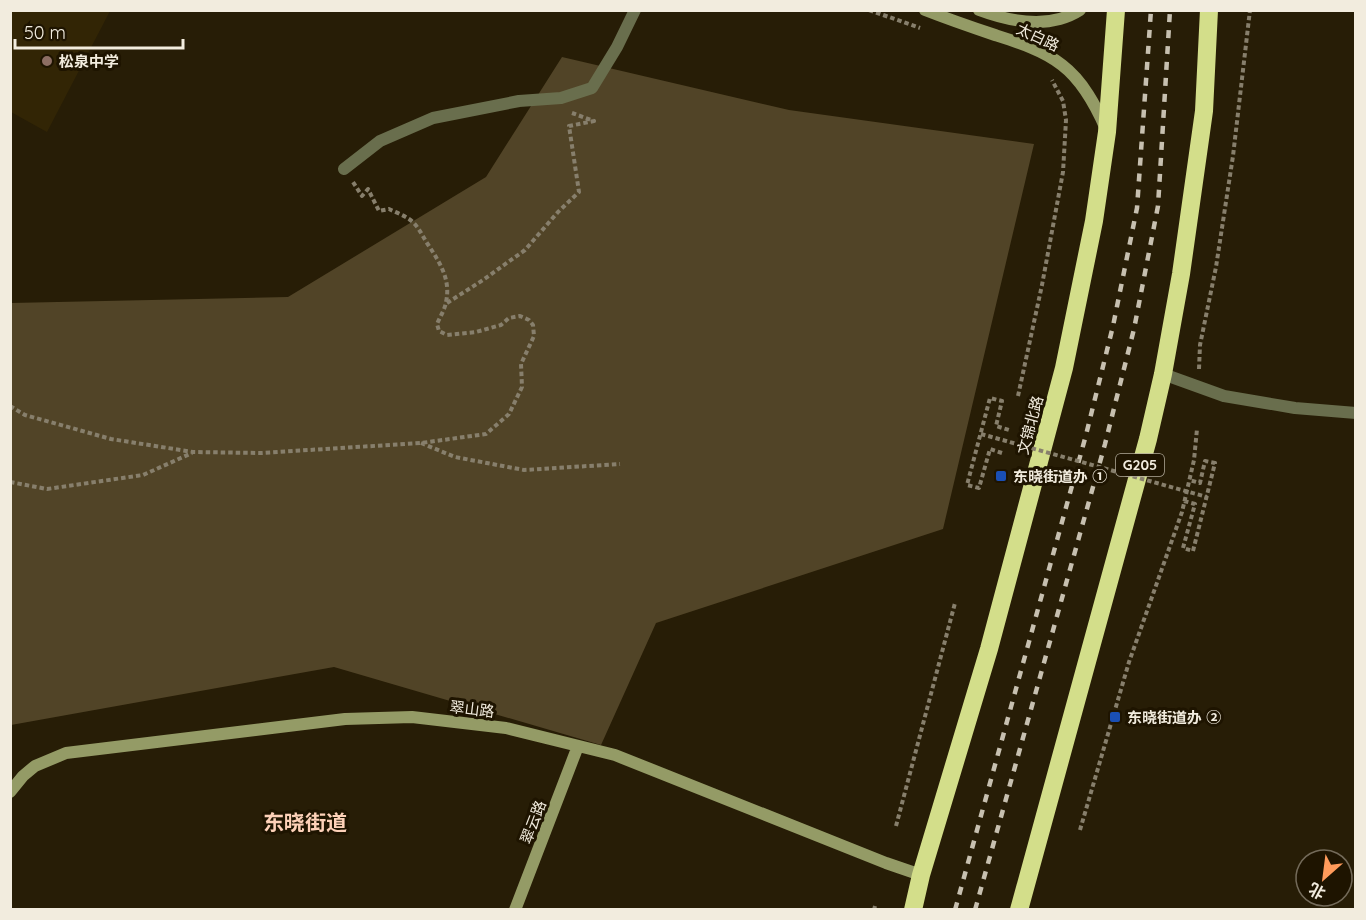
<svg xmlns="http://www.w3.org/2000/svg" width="1366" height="920" viewBox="0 0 1366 920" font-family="Quicksand,'Noto Sans SC',sans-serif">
<rect width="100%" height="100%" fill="#271d06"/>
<path fill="#322505" d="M10,11H110L47,132L11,112Z"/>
<path fill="#514427" d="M562,57L789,110L1034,144L943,529L656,623L601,745L334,667L11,725V303L288,297L486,177Z"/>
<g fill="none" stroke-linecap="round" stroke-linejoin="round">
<path stroke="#877f6c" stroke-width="4" stroke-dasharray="4.5 3" stroke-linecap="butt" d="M869,10L920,28
M447,303L483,280L525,250L558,212L579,192L569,126L594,121L572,113
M1199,369L1200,345L1216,267L1233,156L1250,10
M1018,396L1042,285L1063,172L1066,120L1063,101L1052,80
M10,406L25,415L111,439L193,452L261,453L421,443L486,434L509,414L522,387L521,364L534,336L533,325L529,320L520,316L509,318L501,325L476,332L447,335L439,331L437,324C440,317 445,309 446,302C451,280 440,263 429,246C422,236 419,226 409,219C403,215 395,212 389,209L379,211L368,189L362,196L353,182
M421,443L455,457L524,470L620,464
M1002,453L990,449L979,488L967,485L990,398L1002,401L996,426L1009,430
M10,482L47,489L143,475L192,453
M1184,501L1195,504L1183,548L1193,551L1215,463L1205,461L1200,483L1189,480
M896,826L955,603
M1080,830L1129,662L1182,512L1194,460L1197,429
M874,910L875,906"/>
<path stroke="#696e4d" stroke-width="12" d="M344,169L380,141L433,118L519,101L561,98L592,88L617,47L635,10
M1163,374L1224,396L1295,408L1356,413"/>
<path stroke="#949b66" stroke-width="12" d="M925,10C948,19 971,27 995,35C1017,42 1043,50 1062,65C1083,81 1096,106 1106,129
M979,10C1011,22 1049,30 1080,10
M10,792L23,776L35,766L66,753L345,719L412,717L506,728L615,755L886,863L921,875
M515,910L578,746"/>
<path stroke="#d3de8a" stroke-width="18" d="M913,910L921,875L989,649L1064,368L1094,221L1107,132L1116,10
M1019,910L1148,439L1163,374L1181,274L1204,111L1209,10"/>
<path stroke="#c7c0b0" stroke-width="4.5" stroke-dasharray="8 8" stroke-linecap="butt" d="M955,910L1086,435L1113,326L1137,208L1151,10
M975,910L1105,444L1134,329L1158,206L1170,10"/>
<path stroke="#877f6c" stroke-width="4" stroke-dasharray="4.5 3" stroke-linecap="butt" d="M981,434L1207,497"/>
</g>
<circle fill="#8d6e63" stroke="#1e1400" stroke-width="2" cx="47" cy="61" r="6"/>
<g fill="#1a4fb4" stroke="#1e1400" stroke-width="2">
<rect x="995" y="470" width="12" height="12" rx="3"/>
<rect x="1109" y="711" width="12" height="12" rx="3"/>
</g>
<g text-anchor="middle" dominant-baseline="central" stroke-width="6" stroke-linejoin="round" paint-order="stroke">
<rect fill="#1e1400" stroke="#b2ab9b" stroke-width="1.5" x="1116" y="454" width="48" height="22" rx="4.5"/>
<g font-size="14" font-weight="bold" fill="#f2ecde">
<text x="1140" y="465">G205</text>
</g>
<g font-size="15" fill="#f2ecde" stroke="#1e1400">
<text transform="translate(1038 37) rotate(25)">太白路</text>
<text transform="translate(1030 425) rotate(-75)">文锦北路</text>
<text transform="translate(472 709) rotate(7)">翠山路</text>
<text transform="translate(533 822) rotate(-69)">翠云路</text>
</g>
<g font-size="15" font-weight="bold" fill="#f2ecde" stroke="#1e1400" text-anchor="start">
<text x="59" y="61">松泉中学</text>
<text x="1013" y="476">东晓街道办 ①</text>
<text x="1127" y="717">东晓街道办 ②</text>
</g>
<g font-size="21" font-weight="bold" fill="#fdd1b8" stroke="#1e1400">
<text x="305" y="822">东晓街道</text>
</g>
</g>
<rect width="1366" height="920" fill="none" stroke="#f2ecde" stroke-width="24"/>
<g transform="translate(1324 878) rotate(208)"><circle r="28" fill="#1e1400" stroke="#736a59" stroke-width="1.5"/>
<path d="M0-4.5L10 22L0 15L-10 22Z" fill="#ff9b5b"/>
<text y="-9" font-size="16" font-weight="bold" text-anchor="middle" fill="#f2ecde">北</text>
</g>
<path d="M15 39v9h168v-9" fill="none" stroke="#f2ecde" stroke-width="3"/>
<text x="24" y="39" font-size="18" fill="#f2ecde" stroke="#1e1400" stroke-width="4.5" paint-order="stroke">50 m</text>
</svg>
